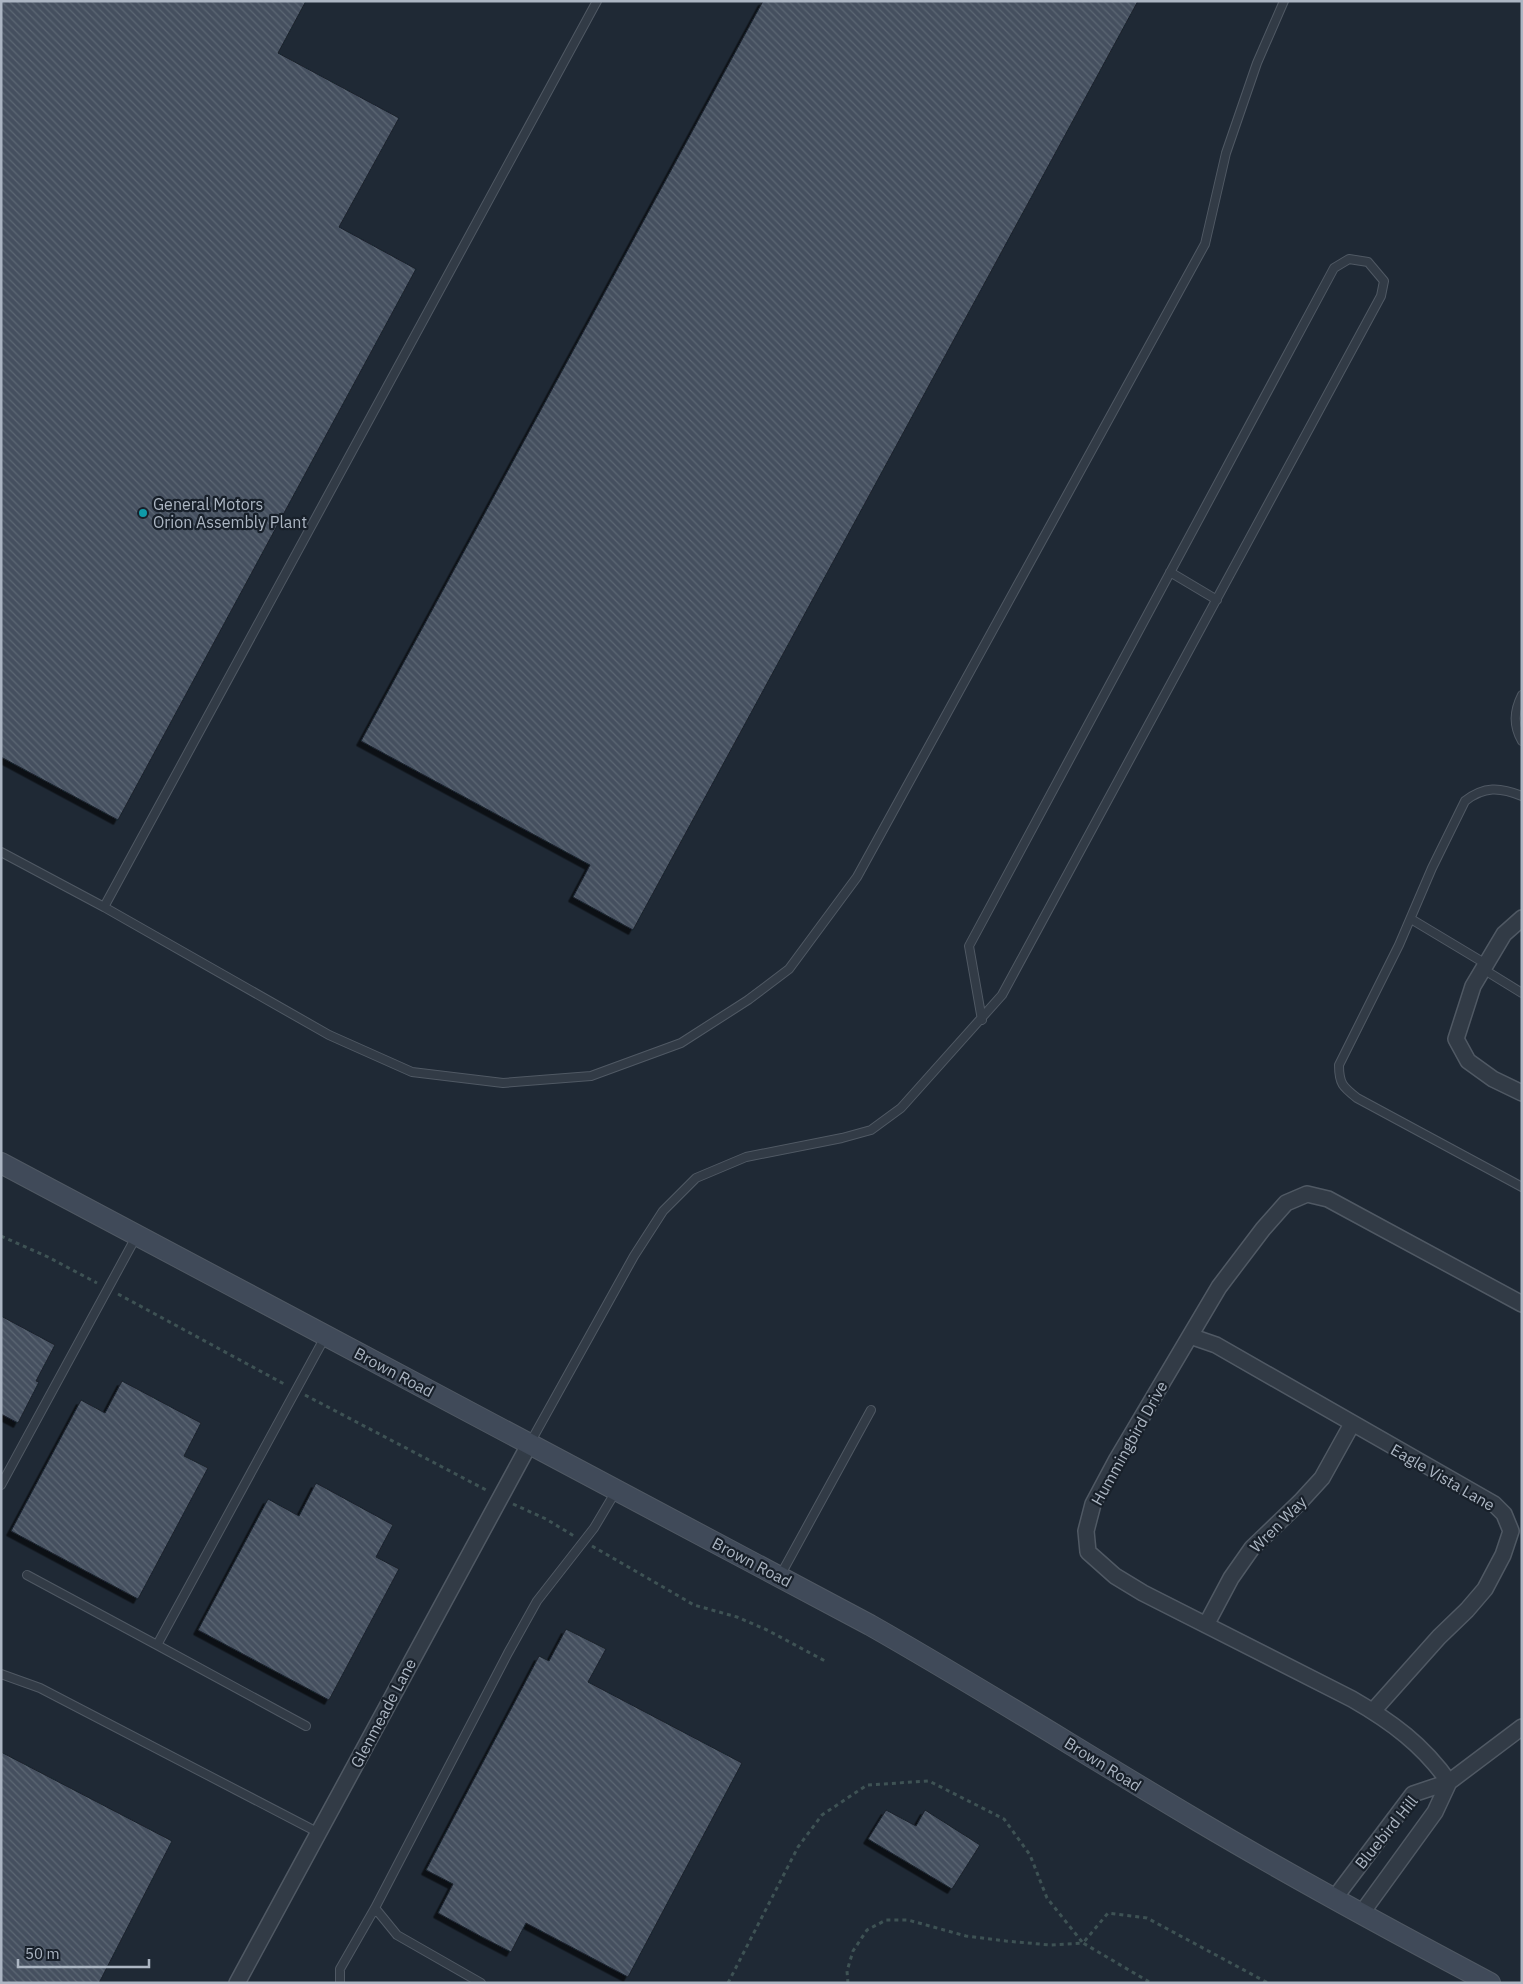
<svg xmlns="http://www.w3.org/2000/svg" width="1523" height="1984" viewBox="0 0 1523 1984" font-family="'IBM Plex Sans',sans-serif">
<defs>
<pattern id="building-back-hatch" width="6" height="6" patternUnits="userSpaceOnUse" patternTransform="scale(1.25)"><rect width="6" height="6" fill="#45505f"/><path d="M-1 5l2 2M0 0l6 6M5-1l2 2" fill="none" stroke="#5d6774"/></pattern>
<filter id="shadow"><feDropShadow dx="-4.5" dy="4.5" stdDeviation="0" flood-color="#0009"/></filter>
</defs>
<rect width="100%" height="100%" fill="#1f2935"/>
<path fill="url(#building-back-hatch)" stroke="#1a222c" filter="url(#shadow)" d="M1,1H306L278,53L399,118L339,227L416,269L118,820L1,757Z
M763,1H1138L633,930L573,897L590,865L361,741Z
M1,1316L55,1345L36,1381L39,1382L18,1423L1,1414Z
M122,1381L201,1423L184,1456L208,1468L138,1599L11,1531L81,1400L105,1413Z
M316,1483L393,1525L376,1557L399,1569L329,1700L198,1630L268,1499L299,1516Z
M566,1629L606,1649L588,1682L742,1763L628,1977L526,1923L511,1952L482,1937L438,1913L453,1884L426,1870L539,1656L549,1661Z
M1,1752L172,1841L99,1983H1Z
M886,1810L916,1826L925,1810L980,1845L952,1889L868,1839Z"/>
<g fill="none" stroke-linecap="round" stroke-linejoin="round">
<g stroke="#505964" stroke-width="10">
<path id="service" d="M1170,572L1217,600
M1522,695C1514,711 1513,725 1522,741
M1522,796C1500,787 1484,786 1465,801L1432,868L1399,945L1339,1065C1339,1084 1343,1087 1357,1098L1522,1187
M1,852L104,907L329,1035L412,1072L503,1083L591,1076L681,1043L748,1000L789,969L857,877L1205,244L1226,153L1257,63L1284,1
M104,907L597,1
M1411,919L1486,964
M1483,969L1522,993
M530,1443L634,1256L663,1211L696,1178L746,1157L842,1138L871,1130L901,1108L1002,995L1381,296L1384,281L1368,262L1349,259L1334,268L969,946L982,1020
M1,1485L136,1237
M27,1575L157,1645L325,1337
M780,1576L871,1410
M157,1645L306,1726
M1,1674L40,1688L319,1833
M375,1908L397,1935L481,1983
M340,1983V1969L375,1908L508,1653L537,1601L594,1528L616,1491"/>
</g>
<g stroke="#505964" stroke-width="18">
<path id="minor" d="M1522,918L1504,934L1473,986L1456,1039L1468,1061L1493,1079L1522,1093
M1190,1336L1216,1345L1494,1504L1504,1514L1511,1531L1503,1555L1485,1589L1467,1610L1439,1637L1373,1711
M1206,1625L1231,1578L1252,1548L1300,1502L1322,1478L1352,1424
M1449,1782C1423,1745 1392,1722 1352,1699L1143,1593L1115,1576L1088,1552L1086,1531L1093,1504L1117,1459L1219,1287L1263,1229L1286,1203L1307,1194L1328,1199L1522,1304
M1334,1899L1413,1794L1449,1782L1522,1727
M1361,1914L1435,1812L1449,1782
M237,1983L530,1443"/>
</g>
<g stroke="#505964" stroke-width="22">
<path id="secondary" d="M1,1163L870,1625C981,1688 1088,1756 1198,1821C1294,1878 1392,1931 1490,1983"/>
</g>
<path stroke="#3e5254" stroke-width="3" stroke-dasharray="4 4" stroke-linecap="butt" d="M1,1236L48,1257L97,1283
M118,1294L286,1385
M305,1395L488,1491
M513,1504L546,1519L574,1536
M592,1546L694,1605L737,1617L767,1630L827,1662
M728,1983L798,1847L822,1815L867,1785L929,1781L1004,1819L1030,1855L1047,1898L1083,1943L1108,1913L1147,1918L1268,1983
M848,1983L847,1971L853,1951L867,1930L886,1920H908L966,1936L1006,1941L1050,1945L1083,1943L1151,1983"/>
<use href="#service" stroke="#323b46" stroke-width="8"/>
<use href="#minor" stroke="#323b46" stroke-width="15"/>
<use href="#secondary" stroke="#404a59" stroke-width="20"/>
</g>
<circle fill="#0f9aa8" stroke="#18202a" stroke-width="2" cx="143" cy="513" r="5"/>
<g text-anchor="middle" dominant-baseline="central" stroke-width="4.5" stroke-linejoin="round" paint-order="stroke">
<g font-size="16" fill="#acb6c3" stroke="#18202a" text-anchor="start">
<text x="153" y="504">General Motors<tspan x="153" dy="18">Orion Assembly Plant</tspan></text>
</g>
<g font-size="16" fill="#acb6c3" stroke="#18202a">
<text transform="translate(394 1372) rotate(28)">Brown Road</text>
<text transform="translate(1129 1443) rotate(-61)">Hummingbird Drive</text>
<text transform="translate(1443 1477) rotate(30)">Eagle Vista Lane</text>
<text transform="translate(1278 1524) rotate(-45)">Wren Way</text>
<text transform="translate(752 1562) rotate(28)">Brown Road</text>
<text transform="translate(383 1713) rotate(-62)">Glenmeade Lane</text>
<text transform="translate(1103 1764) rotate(32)">Brown Road</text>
<text transform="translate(1386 1832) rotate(-51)">Bluebird Hill</text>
</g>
</g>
<rect width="1523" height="1984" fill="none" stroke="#acb6c3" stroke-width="5"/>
<path d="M18 1959v8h131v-8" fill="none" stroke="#acb6c3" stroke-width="2.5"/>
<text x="25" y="1959" font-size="15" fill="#acb6c3" stroke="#18202a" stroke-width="4" paint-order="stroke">50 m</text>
</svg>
